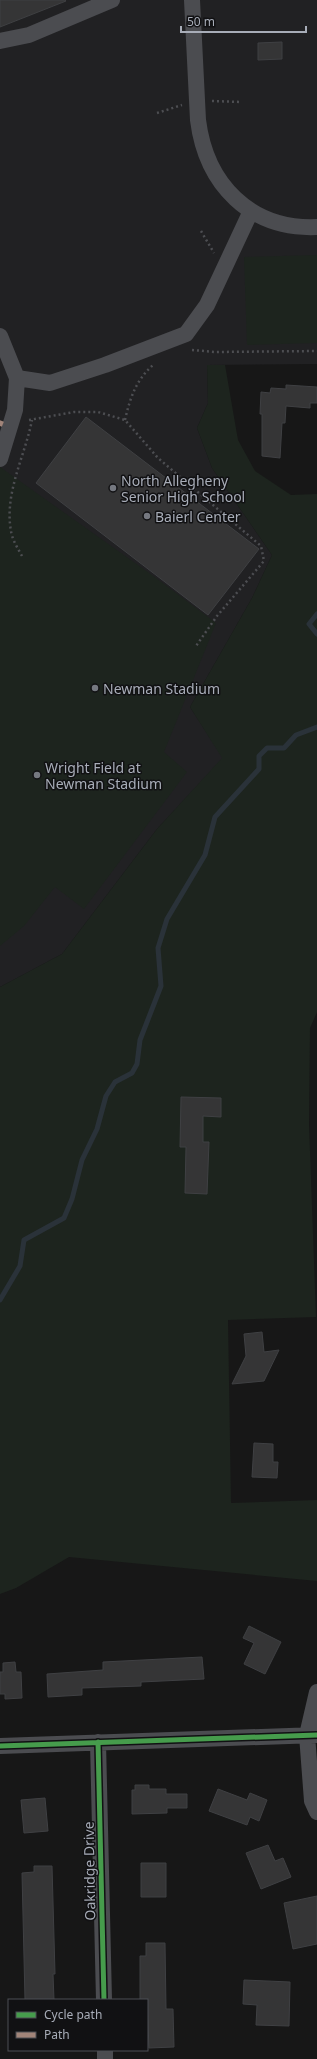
<svg xmlns="http://www.w3.org/2000/svg" width="317" height="2059" viewBox="0 0 317 2059" font-family="'Noto Sans',sans-serif">
<rect width="100%" height="100%" fill="#171717"/>
<path fill="#212123" d="M0,0H317V364L207,365L208,403L197,428L212,468L272,555L252,598L190,707L223,758L157,829L62,954L0,987Z"/>
<path fill="#1d241e" d="M317,255V343L247,345L244,257Z
M207,365H225L238,440L255,471L291,495L317,494V1012L310,1028L309,1124L316,1317L228,1320L231,1503L317,1500V1581L69,1557L16,1588L0,1594V987L62,954L157,829L222,758L190,707L252,598L272,555L212,468L197,428L208,403Z
M0,467L152,575L216,623L164,752L187,772L84,909L55,887L24,926L0,946Z"/>
<g fill="none" stroke-linecap="round" stroke-linejoin="round">
<path stroke="#2a3239" stroke-width="5" d="M317,614L309,624L317,634
M0,1300L20,1266L24,1240L64,1218L72,1199L82,1160L97,1129L106,1096L115,1082L132,1073L137,1064L140,1040L161,986L158,948L167,919L205,855L215,817L259,769V756L267,748H284L296,735L317,727"/>
</g>
<path fill="#353536" stroke="#3f4043" d="M0,0H65L66,1L0,27Z
M282,42V59L258,60V43Z
M286,385L317,387V403H310V408L286,406L285,423H282L280,458L262,456V414H260L261,392L270,393L271,388L286,389Z
M86,417L259,549L208,615L36,483Z
M181,1097L221,1098V1117L203,1116V1142H209L207,1194L185,1193L186,1147H180Z
M262,1332L264,1352L279,1350L264,1381L232,1384L246,1356L244,1334Z
M254,1443L273,1444V1462H278L277,1478L252,1477Z
M249,1626L281,1642L265,1674L244,1664L254,1643L243,1638Z
M202,1657L204,1679L141,1682V1686L82,1688V1695L48,1697L47,1674L103,1670V1662Z
M15,1662L16,1672H21L22,1698L5,1699V1694H0V1672H3V1663Z
M135,1785H149V1789H166V1794H187V1808H167V1813L132,1814V1790H135Z
M218,1789L247,1800L250,1793L267,1800L259,1821L250,1817L247,1825L209,1811Z
M45,1798L48,1831L24,1833L21,1800Z
M268,1845L275,1861L283,1858L291,1877L261,1889L246,1853Z
M141,1863H166V1897H141Z
M34,1866H52L55,1974H53L54,2000H25L22,1873L34,1872Z
M317,1896V1944L293,1949L284,1903Z
M146,1943H165L166,2009H173L174,2047L149,2048L147,2000H140V1956H146Z
M244,1980L290,1982L289,2026L256,2025L257,2005L243,2004Z"/>
<g fill="none" stroke-linecap="round" stroke-linejoin="round">
<path stroke="#4d4e52" stroke-width="2.5" stroke-dasharray="2 3" stroke-linecap="butt" d="M212,101L242,102
M157,113L182,105
M201,231L214,253
M192,350L215,352L317,351
M29,420L74,412H98L125,420L158,458L261,546L264,561L217,616L196,646
M125,420C130,398 136,380 153,365
M22,556C18,549 12,539 11,531C4,493 25,456 32,420"/>
<path stroke="#4b4c50" stroke-width="16" d="M192,0L198,120C206,184 250,230 317,227
M0,41L29,35L112,0
M0,336L17,378L50,383L105,365L186,334L207,305L251,211
M0,459L15,410L17,378
M317,1692L307,1735L312,1801L317,1812
M98,1742L104,2000
M0,1746L317,1735
M105,2050V2059"/>
<path stroke="#a18479" stroke-width="4" stroke-dasharray="8 4" stroke-linecap="butt" d="M0,426L2,421"/>
<g stroke="#111113" stroke-width="8">
<path id="cycleway" d="M98,1742L104,2000
M0,1746L317,1735"/>
</g>
<use href="#cycleway" stroke="#469c4c" stroke-width="5"/>
</g>
<g fill="#757880" stroke="#111113" stroke-width="1.5">
<circle cx="113" cy="488" r="4"/>
<circle cx="147" cy="516" r="4"/>
<circle cx="95" cy="688" r="4"/>
<circle cx="37" cy="775" r="4"/>
</g>
<g text-anchor="middle" dominant-baseline="central" stroke-width="3" stroke-linejoin="round" paint-order="stroke">
<g font-size="14" fill="#a8adb8" stroke="#111113" text-anchor="start">
<text x="121" y="480">North Allegheny<tspan x="121" dy="16">Senior High School</tspan></text>
<text x="155" y="516">Baierl Center</text>
<text x="103" y="688">Newman Stadium</text>
<text x="45" y="767">Wright Field at<tspan x="45" dy="16">Newman Stadium</tspan></text>
</g>
<g font-size="14" fill="#a8adb8" stroke="#111113">
<text transform="translate(89 1871) rotate(-91)">Oakridge Drive</text>
</g>
</g>
<rect x="8" y="1999" width="140" height="52" fill="#111113" stroke="#4d4f55"/>
<rect x="16" y="2012" width="20" height="6" fill="#469c4c" stroke="#4d4f55"/>
<text x="44" y="2019" font-size="12" fill="#a8adb8">Cycle path</text>
<rect x="16" y="2032" width="20" height="6" fill="#a18479" stroke="#4d4f55"/>
<text x="44" y="2039" font-size="12" fill="#a8adb8">Path</text>
<path d="M181 26v6h125v-6" fill="none" stroke="#a8adb8" stroke-width="2"/>
<text x="187" y="26" font-size="12" fill="#a8adb8" stroke="#111113" stroke-width="3" paint-order="stroke">50 m</text>
</svg>
